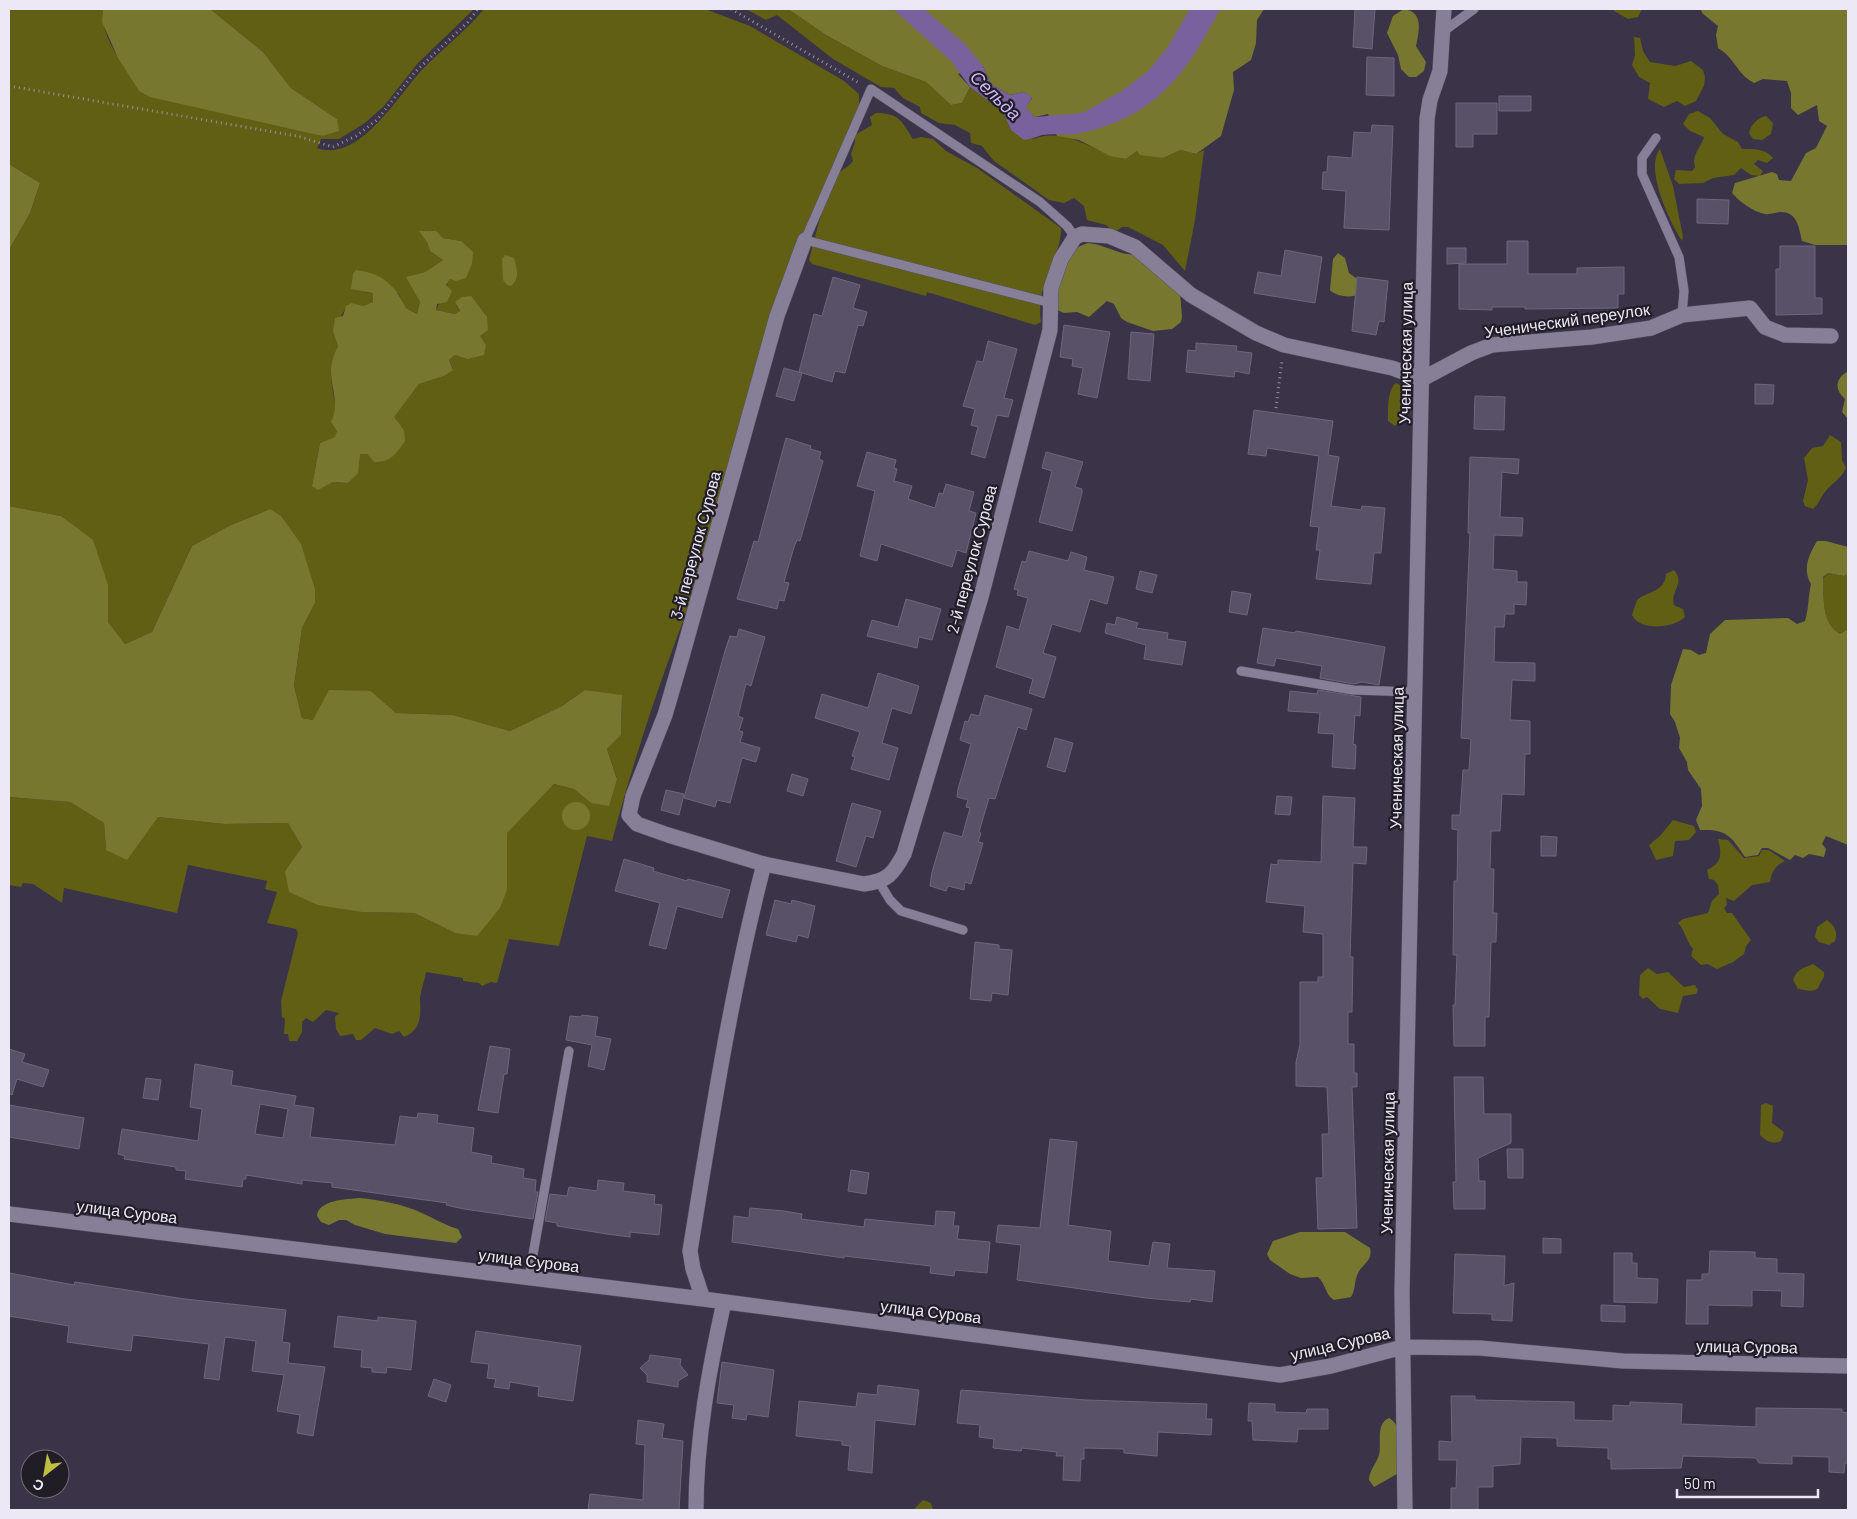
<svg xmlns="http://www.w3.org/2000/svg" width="1857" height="1519" viewBox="0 0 1857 1519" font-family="Barlow,sans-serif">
<rect width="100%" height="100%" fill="#3b3348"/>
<path fill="#615f13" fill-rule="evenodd" d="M9,9H103C100,40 126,65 139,91L322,136L337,119L291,88L263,52L210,9H474L418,63L384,106L365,123L339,139H321L317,148C359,163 397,97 421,71C441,50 465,32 484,9H705L750,26L844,81L859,94V105L852,124L788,269L706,563C669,653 637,747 612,841L587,836L559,946L509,939L497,983L491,982L482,986L479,983L463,981V978L426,972C425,980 420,992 420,1000C421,1016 421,1030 404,1037L399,1031L392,1034L375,1028L361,1040H356L353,1034L340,1036L336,1029L335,1017L339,1013L326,1010L313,1022L306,1018L302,1022V1032L297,1041H289L288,1034H284L285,1019L282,1017L281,1001L298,933L296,929L267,923L277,892L265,889L267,881L188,865L177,913L64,888L62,903L33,884L23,883L21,887L9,885V797L70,802L104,823L106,850L158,817L224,824L288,823L302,847L285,871L362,912L414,913L455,933L507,890L506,833L554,784L574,789L591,803L617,778L607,749L621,735L622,696L585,690L562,706L510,731L453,715L396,713L371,691L313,720L302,718L294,686L302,628L315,603L270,509L229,526L192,546L152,632L125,644L108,622V585L61,516L9,506V250L30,213L40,183L9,164ZM443,238L461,241L450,278L436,310L455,314L460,312L455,303L486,345L467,359L455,355L449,360L453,369L444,376L419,384L393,417L404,430C398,447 395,463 374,462L367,454H359L357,473L348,483L333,482L312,486L320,443L336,437C343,404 320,378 338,346L333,332L346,307L363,306L373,302L374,293L361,292L398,293L406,308L417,314L420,302L407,277L425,272L443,260L430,251L427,242Z
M746,9H788L826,35L882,66L926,82L951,105L962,103L970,87L1003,112L1011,130L1033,139C1067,126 1094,153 1126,159L1137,151L1163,158L1181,150L1196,154L1204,150L1195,220L1185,271L1163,245L1128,227H1122L1115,232L1106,225L1087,220L1084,206L1074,198L1064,203L1049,200L994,161L982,146L971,143L970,133L955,125L939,123L921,113L920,107L903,98L894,88L881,87L833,59L777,15L766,20Z
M1614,9H1650H1642L1638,17L1628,19L1614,11Z
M1634,37L1640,38L1643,51L1650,62L1675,66L1691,61L1703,70L1705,77L1704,86L1696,101L1685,106L1677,101L1664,107L1648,99L1650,83L1639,77L1632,65L1635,55Z
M1698,111L1710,118L1723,134L1738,142L1742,149C1754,149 1765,148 1773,158L1767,163L1758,160L1754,164L1763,171L1760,176L1751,175L1741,168L1734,175L1713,178L1703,183L1679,184L1674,179L1676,170L1692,171L1695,167C1691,155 1701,148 1704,137L1690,131L1683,124L1689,114Z
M876,113C900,113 902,122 913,139L921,137L933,139L946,151L977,168L1061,228C1061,261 1035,281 1041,322L1035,325L927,292L926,296L812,264L809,260C814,242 827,185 839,173C844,168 849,167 853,161L851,154L855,142V135L872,125L870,117Z
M1766,116L1773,123L1771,134L1762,140L1753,139L1749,133C1751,125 1758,117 1766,116Z
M1660,149L1673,186L1683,237L1682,241C1670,223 1644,168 1660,149Z
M1396,383C1413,390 1407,418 1395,426L1388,421C1388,410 1387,390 1396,383Z
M1830,435L1841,442L1842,460L1846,468C1841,479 1832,483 1825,492C1820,498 1819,504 1813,509L1805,506L1803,501L1808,480L1804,458L1812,448L1823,446Z
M1674,570C1686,584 1670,590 1674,605L1683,609L1685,617C1674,628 1640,632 1632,615L1637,600C1648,591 1665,592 1666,574Z
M1828,573L1844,576L1848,574V629L1840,634C1821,623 1824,596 1823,578Z
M1673,820L1694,826L1696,832L1689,840L1675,841L1673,856L1656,860L1649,845L1660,836Z
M1718,839L1728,840L1744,858L1759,856L1762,850H1769L1785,861C1775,866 1772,871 1770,882L1752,885L1734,901L1726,898L1727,905L1724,908L1727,913H1732L1751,940L1746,946L1744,954L1733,962L1717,969L1707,964L1701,965L1691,956L1693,949C1686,941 1686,932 1678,923L1683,919L1708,913L1712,901L1719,894L1718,885L1714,880L1709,879L1707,870C1722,863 1722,855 1718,839Z
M1827,920C1835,926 1838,932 1835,941L1829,945L1819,942L1815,937L1817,927Z
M1813,964L1824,972C1825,978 1822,979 1820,984C1817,994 1807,990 1798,989L1793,980C1797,969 1803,968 1813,964Z
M1648,968L1657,974L1668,972L1684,987L1695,985L1698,990L1696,994L1683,996L1678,1013L1660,1009L1647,997L1643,999L1639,995L1640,975Z
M1766,1103L1773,1106L1772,1123L1784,1132L1781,1141C1772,1145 1766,1141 1760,1135L1761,1105Z
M923,1500L931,1503L933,1510H913Z"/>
<path fill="#78772f" d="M103,9H210L263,52L291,88L337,119L339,131L322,136L150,97L139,91L118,58L102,22Z
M788,9H1264L1257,20L1256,43L1251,60L1233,72L1234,90L1221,136L1196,154L1181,150L1163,158L1140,155L1137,151L1126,159L1110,156L1079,140L1057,136L1048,114L1035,117L1025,108L1032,98L1024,92L1010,95L991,84L983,66L958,74L970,87L962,103L951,105L926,82L882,66L826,35Z
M1404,9C1424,12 1419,31 1416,46L1426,62L1424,71L1416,77H1409L1401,69L1398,55L1387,33L1393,16Z
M1701,9H1848V245H1815L1802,241C1799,229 1798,212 1781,212C1776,212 1770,215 1765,214C1753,212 1739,201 1732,193L1735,183L1772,172L1777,174L1779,180L1791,181L1806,153L1816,148L1827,126L1819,121L1817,105L1798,115L1791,108V93L1787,81L1763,79L1754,83C1736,73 1735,58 1718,48L1716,35L1718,26L1702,13Z
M9,164L40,183L30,213L9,250Z
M419,231H436L443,238L461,241L473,252L472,264L466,278L456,281L450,279L446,285L452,291L447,302L437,304L436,310L455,314L460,311L455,302L462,297L471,296L487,317L488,330L480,336L486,345L484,355L467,359L455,355L449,360L453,370L444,376L419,384L394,417L404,430L405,441C396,454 390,463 374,462L367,454H360L358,473L348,483L333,482L318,490L312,486L320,443L335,437L337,431L331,422C344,396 320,378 338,346L333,332L335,318L343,316L346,306L351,303L363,306L373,302V293L351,289L353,274L356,270C382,273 395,285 406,308L417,314L420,302L406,277L425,272L443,260L430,251L427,242Z
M1088,243C1108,245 1118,256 1141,255L1180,291L1182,317L1181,322L1172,329L1153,331L1127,322L1121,318L1114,304L1107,301L1089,317L1077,312L1064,313L1057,310L1055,304C1060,278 1058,252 1088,243Z
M1338,253L1345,258L1349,273L1360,281L1357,295C1350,298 1335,296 1330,290L1333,259Z
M505,255L514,258C517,268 520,279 511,286L507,285L503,280L502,259Z
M1848,371V419L1842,412L1845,399C1834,389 1835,379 1848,371Z
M9,506L61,516L93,540L108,585V622L125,644L152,632L192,546L229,526L270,509L281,516L301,544L315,589V603L302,628L294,686L302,718L313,720L329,690L371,691L396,713L453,715L510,731L562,706L585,690L622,695L621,735L607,749L617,779L609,806L591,803L574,789L554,784L507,833V890L500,908L477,936L455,933L414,913L362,912L318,905L289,892L285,871L302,847L288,823L224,824L158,817L127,860L106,850L104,823L70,802L9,797Z
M1817,541H1826L1848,547V574L1844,576L1828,573L1823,577C1824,596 1821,623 1840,634L1848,629V845L1826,836L1822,844L1826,849L1824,857L1809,854L1803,858L1795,855L1790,860L1768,848H1762L1758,855L1745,857C1731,836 1727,829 1700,830L1696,820L1702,806L1701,789L1688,770L1687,762L1679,748L1680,738L1675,722L1670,714L1671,685L1683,649L1691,650L1699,655L1706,653L1710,634L1725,620L1788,618L1797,624L1805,621C1809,608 1808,597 1811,584C1802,569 1809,555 1817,541Z
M562 816a14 14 0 1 1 28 0a14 14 0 1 1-28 0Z
M359,1198C380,1200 403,1204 422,1213C435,1219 445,1225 458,1229L462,1237L456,1243L385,1234L355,1225L346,1220H339L329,1225L321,1222L317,1216C318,1200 347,1199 359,1198Z
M1300,1232H1345L1370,1248C1373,1261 1363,1263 1358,1273C1354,1281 1356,1289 1351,1297L1334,1300C1325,1295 1326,1284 1318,1277L1301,1278L1290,1274L1270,1260L1267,1254L1273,1241Z
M1389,1418C1406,1427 1398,1458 1397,1474L1374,1487L1369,1480C1369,1471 1376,1464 1379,1455C1382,1443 1375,1424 1389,1418Z"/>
<path fill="#78619d" d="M893,9H924L965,44L983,66L991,84L1010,95L1024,92L1032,97L1026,108L1035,117L1082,113L1122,91L1148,71L1167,48L1190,9H1220C1187,73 1156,117 1080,133C1068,136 1054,133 1042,135C1036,137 1031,139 1024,140L1011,130L1003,112L970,87L951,61Z"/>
<path fill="#595168" stroke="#6f667e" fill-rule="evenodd" d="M1355,9H1375L1372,49L1353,47Z
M1367,57L1394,58V96L1366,95Z
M1499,96H1531V111H1499Z
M1456,103H1497V134H1473V147H1456Z
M1372,125L1393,126L1389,230L1344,228L1346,191L1322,189L1323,172H1327L1328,156L1352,158L1354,132L1371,133Z
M1697,199L1729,200L1728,224L1697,223Z
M1507,241H1528V274H1577V268L1624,267V294H1618V308L1525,309V307H1492V310L1459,309V264H1507Z
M1780,246H1815V298H1822V314L1776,315V269H1780Z
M1447,248H1466V263L1447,264Z
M1285,250L1322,257L1315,303L1254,293L1258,272L1281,276Z
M833,277L860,285L853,308L867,312L863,326L858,325L845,373L835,371L832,382L799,372L814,314L822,316Z
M1357,277L1388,281L1384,322L1379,321L1376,335L1352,331Z
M1064,325L1110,332L1097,398L1078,394L1083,368L1072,366L1073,359L1060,357Z
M1131,332L1154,334L1150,381L1128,379Z
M988,341L1017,349L1004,398L1013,400L1008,417L997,415L985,458L971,454L978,427L971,425L975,409L963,406L977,361L983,362Z
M1196,343L1237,346L1236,351L1252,353L1249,374L1235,371L1234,377L1186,372L1188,350L1196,351Z
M784,368L802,373L794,401L776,396Z
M1755,384L1774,385L1773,404H1755Z
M1475,396L1505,397L1504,430L1474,429Z
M1254,410L1333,421L1328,455L1339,457L1331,506L1361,510L1362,506L1385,508L1381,553H1374L1371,584L1316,579L1320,550H1316L1319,527L1310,526L1319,456L1267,448L1266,456L1248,454Z
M786,438L811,446L810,449L821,452L819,459L823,461L800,541L797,540L794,547L784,582L789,583L784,601L779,600L777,609L737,599L754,541L758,542Z
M867,452L896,460L894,468L897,469L894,481L912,486L908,499L935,508L939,493L943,494L946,484L974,492L969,511L976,513L966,553L957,550L952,567L881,544L877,561L860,556L875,491L857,486Z
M1046,452L1083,462L1075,487L1082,489V493L1072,531L1039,522L1052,471L1042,468Z
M1470,457L1519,459L1518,474L1502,472L1500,517L1523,518L1522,536L1494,535L1493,569L1517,571V582H1527L1526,605L1514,604V614H1505L1504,627H1495L1494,662L1535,663V681L1512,680L1510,720L1530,721V754H1525L1524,795L1502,794L1500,831H1491L1490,869H1494L1493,913H1497L1496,942H1491L1489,1017H1485V1046H1454L1453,1005H1455L1457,955H1453L1454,881H1457L1458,830L1452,829V815H1460L1463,770H1469L1471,739L1461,738L1470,533H1468Z
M1029,551L1068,561L1071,552L1087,557L1084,570L1114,577L1107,604L1090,599L1080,632L1052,624L1043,653L1056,657L1044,698L1029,693L1033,679L996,667L1007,626L1019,630L1028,598L1017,595L1018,590L1014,589L1022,561L1026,562Z
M1140,571L1157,575L1152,593L1136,589Z
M1232,591L1251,594L1247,615L1229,612Z
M906,599L941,609L932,640L919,637L917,648L867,636L872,620L898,627Z
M1117,617L1138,623L1136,628L1168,633L1167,639L1186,642L1182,665L1144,659L1146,645L1105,633L1107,623L1115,625Z
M1263,628L1295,633L1296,631L1385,647L1379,685L1362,682L1354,684L1320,678L1322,666L1276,658L1274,666L1257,663Z
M739,629L765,637L751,686L746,684L738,716L743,718L739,731L743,732L740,742L760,748L756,762L742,758L730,803L717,800L715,807L684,798L725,651L730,636L737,637Z
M878,673L919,686L911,714L892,708L882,743L898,748L889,780L851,769L855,757L852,756L860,732L815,718L822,694L868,708Z
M1318,690L1361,697L1360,716L1355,715L1353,744L1356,745L1355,769L1332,767L1334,734L1318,733L1320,713L1288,711L1290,691L1317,694Z
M985,695L1032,709L1026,730L1018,727L995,799L989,798L979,832L981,833L978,842L983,843L971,884L965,882L964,890L948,886L946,891L930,886L932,872L944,832L962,837L970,808L966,807L968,800L957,797L958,789L971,744L960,740L965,721L968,722L971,714L979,716Z
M1055,738L1073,743L1065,772L1047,767Z
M792,774L808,779L803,796L787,791Z
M666,790L684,794L679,815L661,810Z
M1277,796L1292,797L1290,815L1275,814Z
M1323,796L1355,798L1353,847H1367L1366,864L1353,863L1350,957H1353L1352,1012H1348V1044H1354V1073H1357V1087H1352L1357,1228L1318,1229L1316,1178H1323L1322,1134H1329L1327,1087L1296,1086V1062L1300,1045V982H1318V977H1323V934L1303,932L1305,906L1266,902L1271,864L1278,865V860L1321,862Z
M852,803L881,811L873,838L866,836L856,867L836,861Z
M1541,836L1557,837L1556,856H1541Z
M624,859L654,868L653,871L687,881L688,879L730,890L722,918L677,906L666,949L649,945L660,903L615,891Z
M775,900L791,904L792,900L815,906L808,938L798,935L796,942L766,935Z
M975,942L999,945V949L1012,950L1008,995L992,993L991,1001L970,999Z
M582,1015L598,1017L595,1036L611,1039L604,1070L588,1066L592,1045L566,1040L570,1016L581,1017Z
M490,1046L510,1049L507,1074H504L498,1113L478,1110Z
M9,1049L25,1054L22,1062L49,1070L43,1087L17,1079L12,1095L9,1094Z
M195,1064L233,1071L231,1085L296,1096L294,1105L314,1108L310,1137L395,1145L400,1116L417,1118L418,1113L438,1115L437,1123L474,1128L471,1152L492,1156L491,1163L524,1169L523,1178L536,1180L535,1192H538L533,1219L464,1209L446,1205L447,1203L332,1187V1183L302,1180V1184L246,1175V1179H243L242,1187L185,1179L186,1171L176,1170V1167L124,1159L125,1156L118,1154L122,1129L198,1141L202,1109L190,1107ZM260,1104L288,1109L283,1138L255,1134Z
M1454,1077H1483L1484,1114H1511V1143L1478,1158L1479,1181H1485V1209H1454L1453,1182H1456Z
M146,1078L161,1080L158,1100L143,1098Z
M9,1105L84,1118L79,1149L9,1137Z
M1050,1139L1077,1142L1068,1225L1111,1231L1108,1261L1149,1266L1153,1242L1170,1244L1167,1268L1215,1271L1212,1302L1191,1299L1190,1302L1146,1298L1017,1280L1021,1245L996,1242L998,1225L1040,1228Z
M1507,1149H1523V1178H1508Z
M851,1170L869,1173L866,1194L848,1191Z
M598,1180L624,1183L623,1191L655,1195L654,1204L662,1205L659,1235L630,1232V1237L607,1234L557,1226V1223L545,1221L550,1194L567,1196L569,1187L597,1191Z
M750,1208L784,1211L802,1214L801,1219L864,1227L865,1219L935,1226L936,1211L955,1212L953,1226H959L957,1239L990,1242L987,1273L955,1270L954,1276L930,1273L931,1266L844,1256V1258L732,1242L734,1216L749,1218Z
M1543,1238L1561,1239V1253H1543Z
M1710,1251L1755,1252V1258L1777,1259V1273L1804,1274L1803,1307L1781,1306L1782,1291L1752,1290V1306L1708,1305V1324H1686L1687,1280H1702V1274H1709Z
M1614,1253H1632V1263H1637V1278L1658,1279L1657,1303L1614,1302Z
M1455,1254L1505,1256L1504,1286L1514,1283L1512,1321L1492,1320V1314L1453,1313Z
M9,1273L74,1285L75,1282L185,1299L286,1310L282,1342L290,1343L288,1363L325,1367L313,1436L297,1433L300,1415L277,1411L284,1375L252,1371L256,1341L225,1337L219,1380L204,1378L209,1344L133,1335L131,1351L67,1342L69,1326L9,1316Z
M1601,1305L1625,1306V1322L1601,1321Z
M338,1316L378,1321V1317L416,1321L411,1370L387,1367L386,1373L372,1372V1368L361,1367L362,1350L334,1347Z
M476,1331L581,1346L573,1401L538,1396L539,1387L510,1382L509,1389L494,1387L496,1379L487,1378L489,1364L471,1362Z
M650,1355L681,1359L680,1365L688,1375L678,1381V1387L647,1382V1375L640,1368L649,1360Z
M722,1362L774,1370L768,1417L747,1414L746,1420L732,1418L734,1405L717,1403Z
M434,1379L451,1385L446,1402L428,1396Z
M878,1385L919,1390L915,1425L875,1420L872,1473L848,1470L850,1446L842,1445V1441L796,1436L799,1401L856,1407L858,1393L877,1395Z
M961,1390L1086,1400L1207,1404L1206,1419H1212L1211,1435L1158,1432L1157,1456L1124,1453V1449L1084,1448V1459H1081L1080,1481L1063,1480L1064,1456H1056L1057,1452L1022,1448L1021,1451L993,1448L994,1439L979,1437L980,1425L957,1423Z
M1451,1396H1475V1400L1574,1402V1420L1613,1421V1405L1630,1406V1402L1682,1404L1681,1424L1756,1427V1408L1842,1409V1412L1848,1413V1463H1845L1844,1473L1829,1472V1457L1792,1456V1464L1759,1463L1756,1458L1683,1456L1681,1468L1611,1469V1459H1608V1448L1557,1446V1438L1521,1437L1520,1464L1493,1466V1487H1478V1510H1451V1488H1456L1457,1460H1439V1441L1452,1442Z
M1249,1403L1275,1404V1412L1306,1413L1307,1409H1328V1429H1298L1297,1442L1253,1440L1252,1421H1248Z
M638,1420L664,1424L662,1438L683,1441L679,1510H588L590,1494L643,1500L645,1445L636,1444Z"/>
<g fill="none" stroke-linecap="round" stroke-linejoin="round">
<g stroke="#575062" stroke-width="10">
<path id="lane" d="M1444,31L1474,9
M1656,138L1642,158V174L1679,257L1684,291L1682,315
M1051,303L805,240L871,89L1040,202L1067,226L1075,237
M1241,671L1353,690L1415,692
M879,882L890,900L901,911L963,930
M529,1277L569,1051"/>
</g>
<g stroke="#575062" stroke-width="16">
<path id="street" d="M805,240L777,316L681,660L665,715L633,796L629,815L637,824L668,835L764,864L864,884C888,881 893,874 904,854L981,597L1050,330L1051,288L1061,259L1075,237L1082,234L1109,236L1135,247L1191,295L1256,333L1284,345L1392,368L1422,379L1471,353L1492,345L1592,337L1651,328L1682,315L1750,308L1765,327L1785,335L1831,336
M9,1214L703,1299L1280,1375L1331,1366L1403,1347L1480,1348L1623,1361L1848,1366
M703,1299L693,1269L690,1251C711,1122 731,991 764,864
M696,1510C696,1440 709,1370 724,1302
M1405,1510L1402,1292L1427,119L1430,100L1440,71L1444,9"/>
</g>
<path stroke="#9790a2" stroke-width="3" stroke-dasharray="1 4" stroke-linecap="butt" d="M731,9L859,83
M9,86L297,136L333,147L356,136L377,120L415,72L468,22L478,9
M1276,408L1282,360"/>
<use href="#lane" stroke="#877f97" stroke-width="9"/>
<use href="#street" stroke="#877f97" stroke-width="15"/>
</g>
<g text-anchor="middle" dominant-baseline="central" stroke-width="4.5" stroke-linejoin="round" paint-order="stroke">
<g font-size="16" fill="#ede8f6" stroke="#201d26">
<text transform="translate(1567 320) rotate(-8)">Ученический переулок</text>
<text transform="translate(1405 353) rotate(-89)">Ученическая улица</text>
<text transform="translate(695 545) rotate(-75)">3-й переулок Сурова</text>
<text transform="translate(971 559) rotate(-75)">2-й переулок Сурова</text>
<text transform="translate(1396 758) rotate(-89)">Ученическая улица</text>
<text transform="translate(1387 1163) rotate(-89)">Ученическая улица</text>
<text transform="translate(127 1211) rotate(7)">улица Сурова</text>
<text transform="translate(529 1260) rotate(7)">улица Сурова</text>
<text transform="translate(931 1311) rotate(7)">улица Сурова</text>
<text transform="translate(1340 1343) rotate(-13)">улица Сурова</text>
<text transform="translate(1747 1346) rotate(1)">улица Сурова</text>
</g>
<g font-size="18" font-style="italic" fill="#cfb6fb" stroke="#201d26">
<text transform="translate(996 95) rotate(44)">Сельда</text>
</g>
</g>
<rect width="1857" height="1519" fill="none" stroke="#ede8f6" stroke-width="20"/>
<g transform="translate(45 1474) rotate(211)"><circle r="24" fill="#201d26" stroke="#726e79"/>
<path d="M0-4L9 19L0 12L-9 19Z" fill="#c0be40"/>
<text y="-8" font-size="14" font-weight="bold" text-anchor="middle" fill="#ede8f6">С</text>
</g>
<path d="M1677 1489v8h141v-8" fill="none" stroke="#ede8f6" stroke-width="2.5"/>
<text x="1684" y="1489" font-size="15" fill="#ede8f6" stroke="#201d26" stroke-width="4" paint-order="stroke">50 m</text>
</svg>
